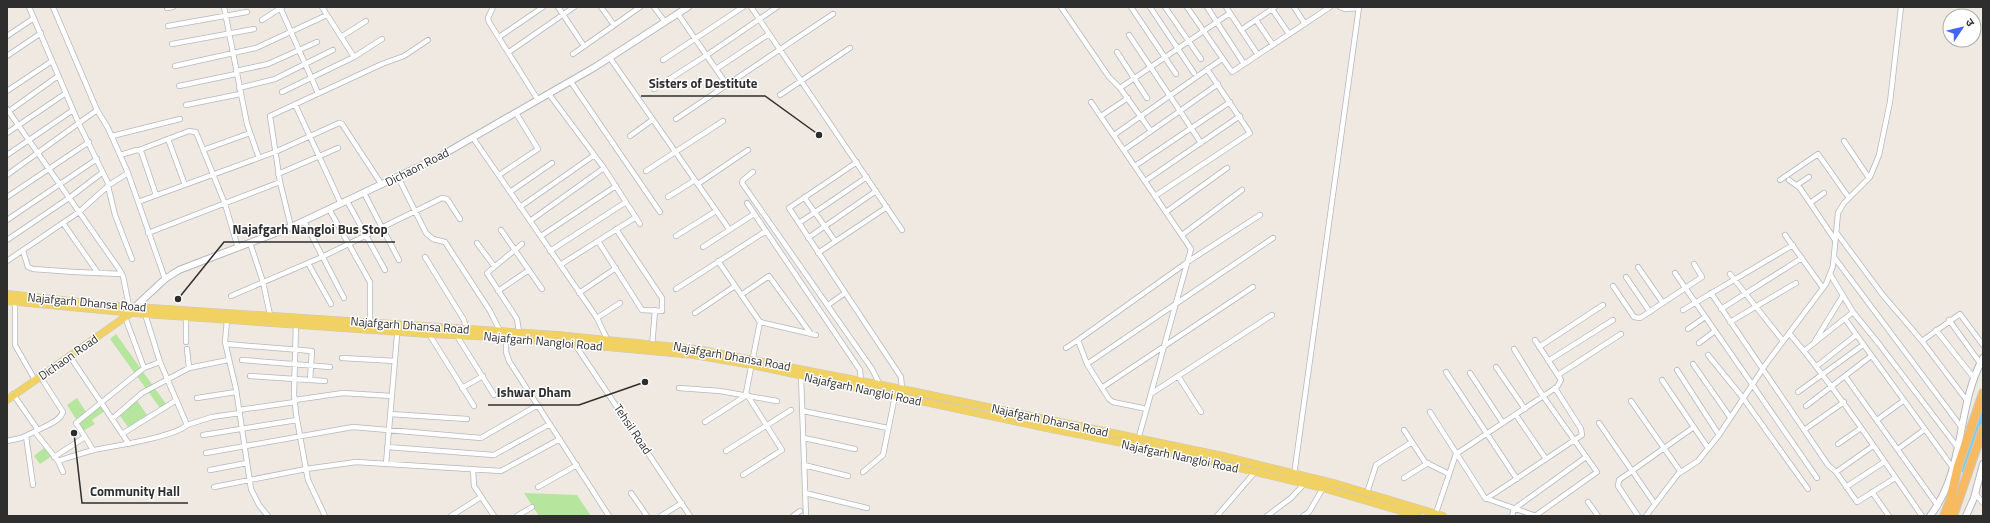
<svg xmlns="http://www.w3.org/2000/svg" width="1990" height="523" viewBox="0 0 1990 523" font-family="'Titillium Web','Noto Sans Devanagari',sans-serif">
<rect width="100%" height="100%" fill="#efe9e1"/>
<path fill="#b6e59e" d="M116,334L166,404L160,408L110,339Z
M77,398L86,412L76,419L67,405Z
M136,399L147,415L128,427L118,413Z
M102,405L106,410L92,420L95,424L83,431L79,423Z
M45,447L52,456L40,464L34,456Z
M524,493L577,495L591,516H539Z"/>
<g fill="none" stroke-linecap="round" stroke-linejoin="round">
<path stroke="#75cff0" stroke-width="10" d="M1966,469L1982,405"/>
<g stroke="#b4b7c1" stroke-width="6">
<path id="minor" d="M29,7L79,124L109,185
M53,7L97,110L108,128L128,173L165,279
M224,7L247,124L259,158
M280,7L318,93
M322,7L354,57
M493,7L488,18L489,22L538,100
M558,7L584,46
M601,7L614,25
M654,7L665,22
M751,7L902,230
M1061,7L1109,77L1120,88L1151,131
M1131,7L1176,74
M1150,7L1194,73
M1165,7L1201,59
M1187,7L1232,72L1330,7
M1207,7L1244,64
M1226,7L1258,55
M1294,7L1305,24
M1340,7L1345,9L1358,8
M167,8L173,7
M1272,9L1289,34
M678,14L727,85
M262,20L282,7
M1256,20L1273,45
M168,26L247,12
M1241,30L1275,7
M7,36L34,18
M341,37L366,21
M499,37L543,7
M172,44L254,29
M509,52L574,7
M1117,52L1147,98
M573,54L640,7
M7,56L41,33
M610,58L729,229
M663,60L743,7
M175,66L256,48L327,15
M716,69L769,34
M236,71L268,64L317,42
M571,82L660,212
M179,86L236,74
M239,88L275,79L333,50
M1120,88L1230,13
M654,89L707,55L777,7
M7,91L52,61
M282,92L354,57L382,39
M549,94L604,168L640,224
M780,95L850,48
M1091,102L1191,249L1138,440
M295,104L341,204
M186,105L240,94
M7,109L119,269L123,276L129,306
M12,109L58,76
M1101,116L1128,98
M676,119L833,14
M7,133L66,93
M1114,135L1222,59
M112,136L180,119
M630,136L652,120
M473,138L597,318L608,341
M168,139L185,185
M1844,141L1869,178
M1201,143L1180,111L1218,84
M139,150L189,131L196,132L225,204L238,248
M203,150L250,133
M1124,150L1180,111L1129,35
M7,155L73,110
M120,155L137,150L141,151L156,195
M857,162L789,208L901,377L902,389
M1135,166L1230,102
M646,171L723,121
M753,172L743,180L742,183L872,369L880,385
M278,174L338,148
M7,175L97,110
M499,175L538,149L516,113
M398,177L426,233L433,239L445,242L490,311L500,331
M1780,180L1818,154L1849,198
M1789,180L1800,188L1835,240
M1145,181L1240,116
M698,184L748,150
M1797,185L1809,177
M108,186L115,215L132,259
M510,192L552,163
M364,193L399,260
M1155,196L1250,133L1207,69
M7,197L89,142
M668,197L695,180
M804,197L835,241
M347,201L385,270
M138,202L275,152L339,123L342,124L382,185
M747,203L860,370L861,381
M1810,203L1824,193
M520,207L593,156
M329,209L370,282V322
M1166,212L1227,168
M7,220L97,159
M304,221L344,298
M530,221L604,168
M63,223L98,273
M799,223L867,177
M291,227L280,182L270,116L382,64L404,56L428,40
M501,230L542,289
M1836,232L1882,294L1922,341L1968,402
M148,233L280,182
M1182,235L1242,190
M1785,235L1823,288
M541,236L616,186
M676,236L716,211
M808,238L876,191
M7,240L69,198L103,172
M598,241L642,310L662,311V298L616,229
M250,243L263,282L270,315
M477,243L494,266
M703,247L754,214
M23,251L28,267L33,269L74,272L122,274
M550,251L626,202
M818,253L887,207
M425,257L464,320L466,329
M1834,257L1962,428
M7,261L79,212L109,185L128,173
M718,261L760,322L746,393L782,450L743,475
M308,263L331,304
M560,265L636,217
M1638,267L1663,303
M1675,273L1817,478
M1730,274L1783,341
M1830,274L1853,312L1879,344L1958,448
M1626,277L1650,312
M1613,286L1634,317L1640,318L1702,277L1694,264
M676,289L766,231
M498,291L529,270
M579,293L616,268
M1711,293L1828,465L1836,472L1857,502L1895,478
M741,295L769,276L811,334
M231,296L322,257L442,198L447,199L460,219
M15,302V345L35,380
M828,305L845,293
M1721,309L1802,258
M1683,310L1793,245
M695,313L735,286
M125,317L144,368
M597,318L620,303
M1845,319L1953,468
M227,320L225,342L236,389L251,489L259,505L268,516
M1949,320L1980,363
M760,322L816,335
M1730,322L1796,283
M296,323L294,394L296,414L308,480L325,516
M1688,329L1705,317
M1936,330L1974,378
M519,332L517,319L487,273L522,244
M1789,333C1838,391 1879,454 1922,516
M429,334L474,406
M457,336L494,395
M506,336V352L509,361L609,516
M1815,341L1842,297
M1922,341L1960,314L1983,345
M186,342V317
M574,343L690,516
M1699,343L1715,331
M226,344L312,351L310,380
M652,347L655,310
M1539,347L1603,305
M1066,348L1078,340
M1514,349L1543,396L1597,472L1535,516
M1804,351L1853,312
M69,355L129,444
M1708,355L1743,398L1808,489
M342,358L395,361
M242,360L330,367
M1548,361L1613,320
M1087,364L1273,238
M1693,364L1730,417
M1817,366L1856,335
M1496,367L1525,409
M189,368L228,360
M1677,370L1719,435
M1446,372L1517,479
M1470,373L1503,423
M1558,375L1621,334
M250,376L325,381
M801,376L806,516
M1178,376L1201,412
M1845,376L1871,356
M1662,380L1708,448
M1103,387L1253,287
M462,388L483,376
M679,388L720,391L777,401
M1798,392L1863,345
M1152,393L1272,315
M197,398L236,392
M295,400L343,393L392,396
M1631,401L1680,471
M1806,406L1845,376L1938,506
M1147,409L1113,402L1109,399L1087,364L1078,340L1189,261L1260,215
M239,410L295,402
M803,411L888,428
M1430,412L1485,498L1536,516
M390,414L467,419
M1516,415L1546,459
M112,419L142,393L189,368L187,349
M1877,420L1903,401
M705,422L747,395
M1599,423L1655,504
M187,425L212,417L240,413
M38,430C46,426 60,421 63,412L40,376
M1404,430L1425,462L1449,474
M1804,430L1844,402
M35,432L58,461L63,472
M122,434L175,401
M203,435L297,420
M26,436L33,485
M85,437L76,423L144,368L160,362
M804,438L855,449
M7,441L21,438L38,430L13,394
M1838,444L1861,428
M387,447L494,455L550,424
M1898,449L1924,430
M726,451L791,410
M206,453L353,427L481,438L538,405
M54,457L85,437L93,450
M58,461C70,457 82,453 94,450C114,446 174,437 187,425L160,362L145,314
M386,464L398,324
M804,465L848,476
M210,470L247,463
M473,470L474,486L494,516
M863,472L883,455L895,396
M1836,472L1873,446
M1294,475L1359,7
M1404,478L1428,463
M214,487L306,469L356,462L501,471L560,439
M538,487L577,465
M1846,487L1884,462
M1872,492L1889,516
M631,493L647,516
M805,493L867,508
M1367,493L1376,465L1412,442
M1975,493L1983,503
M1486,499L1582,435L1581,429L1555,388
M1588,502L1598,516
M451,516L481,497
M517,516L532,507
M661,516L682,503
M793,516L800,511
M1217,516L1255,472
M1267,516L1291,498L1305,483
M1303,516L1309,512L1323,488
M1435,516L1456,454L1557,387L1561,380L1535,340
M1512,516L1514,509L1586,457
M1638,516L1618,486L1619,480L1694,427
M1646,516L1678,474L1698,461L1719,435L1766,364L1826,284L1833,266L1838,213L1844,203L1870,177L1879,155L1890,102L1901,7"/>
</g>
<g stroke="#b4b7c1" stroke-width="8">
<path id="tertiary" d="M136,306L165,279L179,270L291,227L437,158L595,67L688,7
M1930,516C1966,469 1956,407 1983,358
M1966,516L1974,498L1983,464"/>
</g>
<g stroke="#c9c9c9" stroke-width="8">
<path id="primary" d="M7,294L106,305L557,335L696,349L897,388L1223,456L1337,484L1443,516
M7,301L145,314L429,334L499,337L694,355L752,365L1042,427L1193,457L1323,488L1418,516
M7,400L131,313"/>
</g>
<g stroke="#c9c9c9" stroke-width="10">
<path id="trunk" d="M1944,516L1950,501L1958,466L1983,393
M1953,516L1983,429"/>
</g>
<use href="#minor" stroke="#fff" stroke-width="4.5"/>
<use href="#tertiary" stroke="#fff" stroke-width="6"/>
<use href="#primary" stroke="#f2d163" stroke-width="7"/>
<use href="#trunk" stroke="#f8ba60" stroke-width="8"/>
</g>
<g text-anchor="middle" dominant-baseline="central" stroke-width="3" stroke-linejoin="round" paint-order="stroke">
<g font-size="12" fill="#2e2e2e" stroke="#fff">
<text transform="translate(417 167) rotate(-27)">Dichaon Road</text>
<text transform="translate(87 302) rotate(5)">Najafgarh Dhansa Road</text>
<text transform="translate(410 325) rotate(4)">Najafgarh Dhansa Road</text>
<text transform="translate(543 341) rotate(5)">Najafgarh Nangloi Road</text>
<text transform="translate(732 356) rotate(10)">Najafgarh Dhansa Road</text>
<text transform="translate(68 357) rotate(-35)">Dichaon Road</text>
<text transform="translate(863 389) rotate(12)">Najafgarh Nangloi Road</text>
<text transform="translate(1050 420) rotate(12)">Najafgarh Dhansa Road</text>
<text transform="translate(633 429) rotate(56)">Tehsil Road</text>
<text transform="translate(1180 456) rotate(12)">Najafgarh Nangloi Road</text>
</g>
</g>
<path fill="none" stroke="#2e2e2e" stroke-width="1.5" d="M819 135L765 96H641M178 299L224 242H395M645 382L579 405H488M74 433L82 503H188"/>
<g fill="#2e2e2e" stroke="#fff" stroke-width="1.5">
<circle cx="819" cy="135" r="4"/>
<circle cx="178" cy="299" r="4"/>
<circle cx="645" cy="382" r="4"/>
<circle cx="74" cy="433" r="4"/>
</g>
<g font-size="13" text-anchor="middle" font-weight="bold" fill="#2e2e2e" stroke="#fff" stroke-width="3" stroke-linejoin="round" paint-order="stroke">
<text x="703" y="88">Sisters of Destitute</text>
<text x="310" y="234">Najafgarh Nangloi Bus Stop</text>
<text x="534" y="397">Ishwar Dham</text>
<text x="135" y="496">Community Hall</text>
</g>
<rect width="1990" height="523" fill="none" stroke="#2e2e2e" stroke-width="16"/>
<g transform="translate(1962 28) rotate(55)"><circle r="19" fill="#ffffff" stroke="#ababab"/>
<path d="M0-3L7 15L0 10L-7 15Z" fill="#4264fb"/>
<text y="-6" font-size="11" font-weight="bold" text-anchor="middle" fill="#2e2e2e">उ</text>
</g>
</svg>
